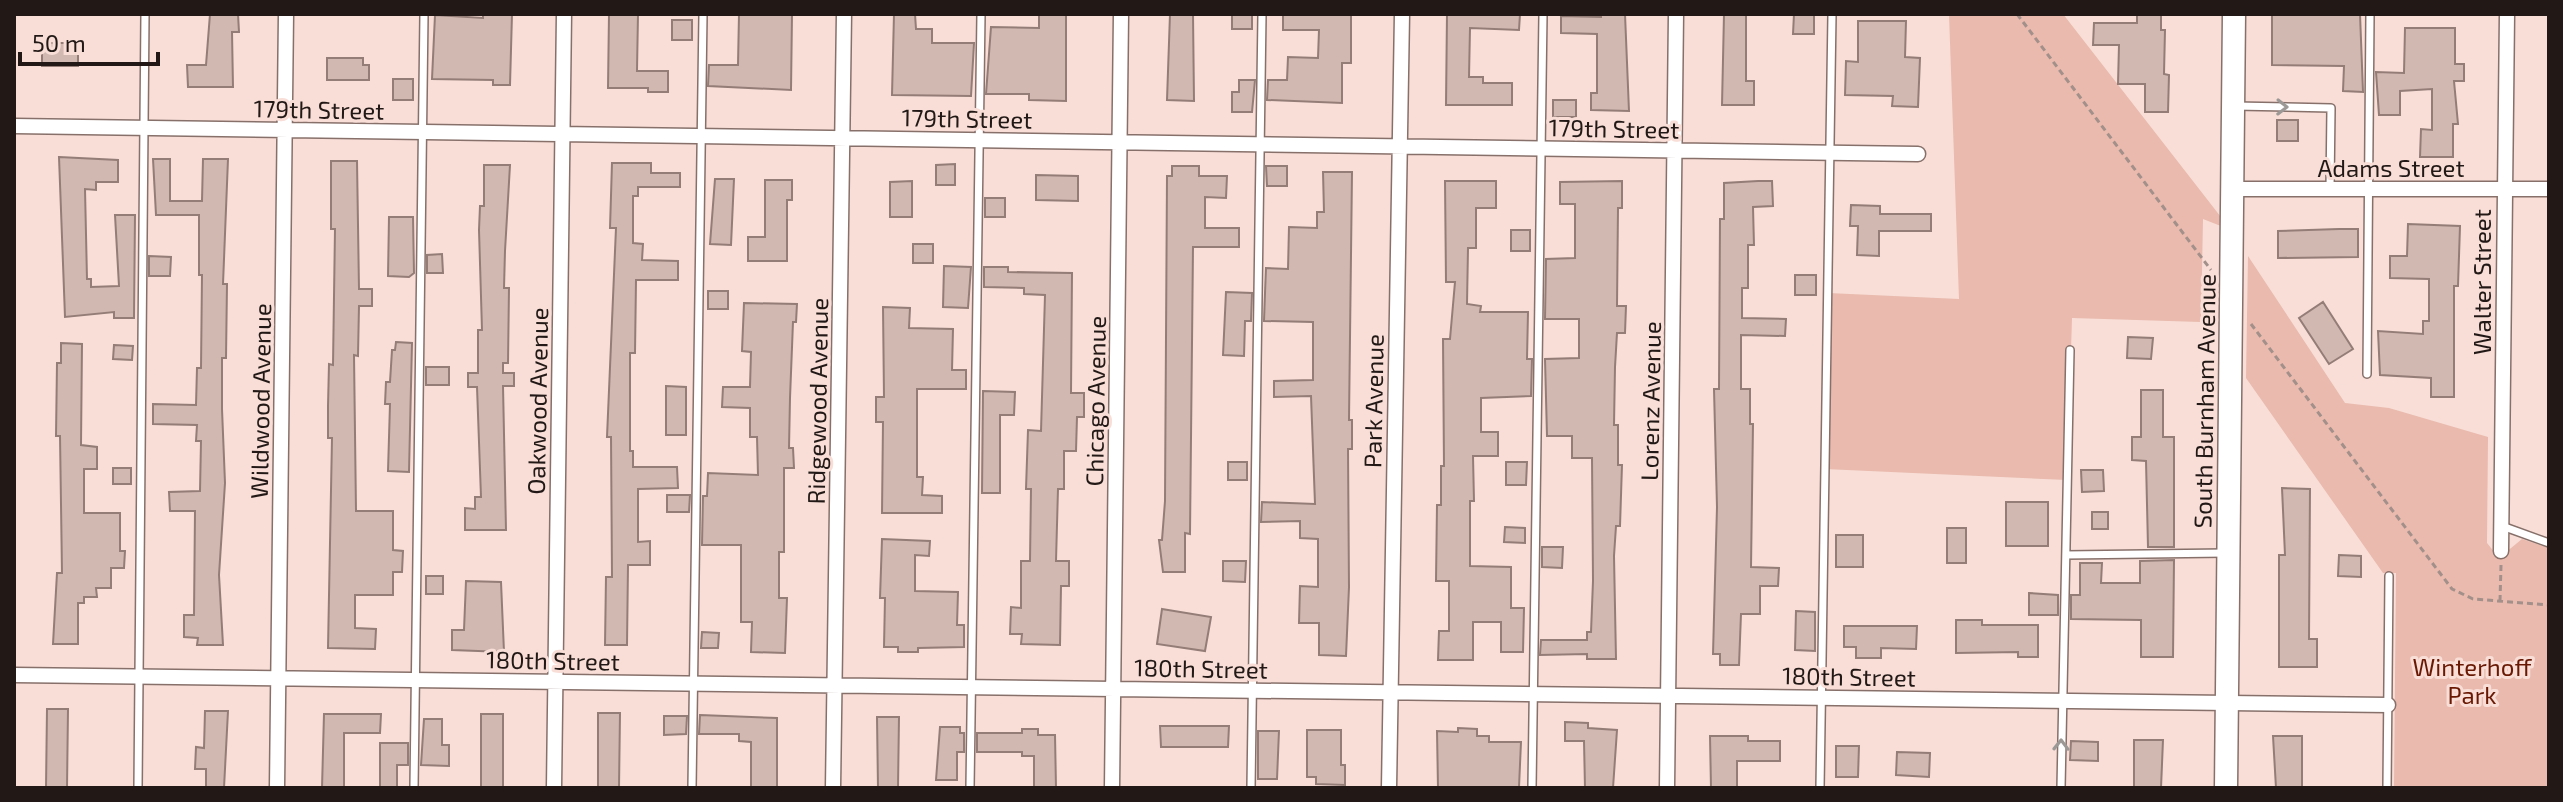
<svg xmlns="http://www.w3.org/2000/svg" width="2563" height="802" viewBox="0 0 2563 802" font-family="'Exo 2',sans-serif">
<rect width="100%" height="100%" fill="#f8ded7"/>
<path fill="#e9baad" d="M1949,14H2063L2231,230L2203,219L2201,322L2072,318L2067,480L1825,469L1828,293L1959,299Z
M2248,256L2345,403L2389,408L2488,437L2487,543L2495,553H2505L2522,539L2549,548V788H2394L2396,573H2383L2246,378Z"/>
<path fill="#d1b8b1" stroke="#947d77" stroke-width="2" d="M210,14H238L239,32H232L233,87H188L187,65H206Z
M483,14H512L510,85H493V80L432,79L435,15L483,18Z
M609,14H638L637,71H668V92H648V88H608Z
M739,14H792L791,90L708,86L709,65H738Z
M894,14H915L916,29H932V43H974L971,96L892,95Z
M1039,14H1066V101L1029,100V94H986L991,27L1039,28Z
M1170,14H1193L1194,101L1167,100Z
M1232,14H1252V29H1232Z
M1283,14H1351V63H1342V103L1267,100L1268,80H1287L1288,57L1318,58L1319,30H1283Z
M1447,14H1520L1519,30L1470,28L1469,77H1483V83H1512V105H1446Z
M1601,14H1625L1629,111L1591,110V93H1597V34L1561,33V16L1601,17Z
M1724,14H1746V81H1754V105H1722Z
M1794,14H1814V34H1793Z
M2137,14H2161V30H2165L2164,74L2169,75L2168,112H2145V84H2118L2119,45H2093L2094,23H2137Z
M2272,14H2360L2363,92L2343,91L2344,66L2272,65Z
M672,20H692V40H672Z
M1858,21H1906L1905,57L1920,58L1918,107L1892,106L1893,96L1845,95L1846,61L1858,62Z
M2405,28H2455V64H2464V81H2454L2458,124H2453V157H2420L2421,129L2432,130V89L2400,91V115H2379L2376,72L2404,73Z
M42,43H78V66H42Z
M327,58H363V65H369V80H327Z
M393,79H413V100H393Z
M1239,80H1255L1252,112H1232V92H1239Z
M1553,100H1576V117H1553Z
M2277,120H2298V141H2277Z
M59,157L118,160V182H96V190L85,189L87,279H91V287L119,286L115,215H135L134,318H114V312L65,317Z
M153,159H170V201H202L203,159H228L223,284H227L226,358H222V409L225,483L219,575L223,645H197L198,638L184,637V615H194L195,511H170L169,492L200,491L201,441H196L197,425L153,424V404L196,405L197,368H201L202,275H199V215H156Z
M331,161H357L359,289H372V306H359L358,356L354,355L356,511H393V550L403,551L402,572H393V595H355V628L376,629L375,649L328,648L332,438H328V406L329,364L333,365L335,229H331Z
M612,163H651V173H680V187H638V196H633V243L643,244L642,260L678,261V280H636L635,353H630V451H633V467H677L678,488L638,489V542L650,541V565H628L627,645H605L606,577H612L611,437H607L616,228H610Z
M955,164V185H936V165Z
M484,165H510L505,251L504,288H509L508,363H503V373H514V386H503L506,530H465V508L475,509V497H481L477,387H468V373H478V330H482L479,230L480,206H484Z
M1172,166H1199V176H1227L1226,198L1205,197V228H1239V247H1193L1190,534L1185,533V572H1163L1159,540H1162L1165,501L1167,176H1172Z
M1266,166H1287V186H1267Z
M1323,172H1352L1349,420H1352V449H1348L1349,587L1346,656L1319,655V623H1299L1300,586L1318,587V539L1300,538V521L1261,522L1262,502L1315,504L1311,396L1274,397V381L1313,380V322L1264,321L1265,293L1266,268L1288,269L1289,227L1317,228V212H1324Z
M1036,175L1078,176V201L1036,200Z
M715,179H734L731,245L710,244Z
M765,180H792V200H787V261H748V237H765Z
M912,181V217H890V182Z
M1445,181H1496V208H1476V248H1468L1467,304L1481,306L1480,312H1528L1527,359H1532L1531,396L1481,398V432H1498V456H1473L1474,501H1470V566L1511,567V608H1524L1523,652H1501V622H1473V660H1438L1439,631H1449V581H1436L1437,505H1441V466H1444L1443,339H1450L1455,282H1446Z
M1622,181V208H1618L1617,306H1626L1625,333H1617L1615,367L1614,425H1618V465H1622L1620,526H1616L1614,556L1616,659H1587V654L1540,655L1541,640H1587V632H1591L1593,581L1592,458H1572V436H1547L1545,359L1579,358V319H1545L1546,259L1575,258V204H1560V182Z
M1758,181H1772L1773,206L1753,207L1754,245H1748V288H1742V318L1786,319L1785,336L1741,335V389H1750V424H1753L1751,567L1779,568L1778,586H1760V614H1741L1739,665H1720V654H1713L1717,507L1714,389H1719L1720,219H1724V183Z
M985,198H1005V217H985Z
M1851,205L1880,206V214H1931V231H1879V256L1857,255L1858,226H1850Z
M389,217H413L414,273L409,277L388,276Z
M2408,224L2460,226L2458,286H2454V397H2431V378L2380,375L2378,331L2423,334V321H2429V279L2390,278V256H2407Z
M2339,229H2358V257L2278,258V231Z
M1511,230H1530V251H1511Z
M913,244H933V263H913Z
M442,254L443,273H427V255Z
M149,256L171,257L170,276H149Z
M944,266L971,267L968,308L943,307Z
M984,267H1008V272L1072,273L1071,393H1084V417H1077L1076,451H1064V489H1058L1056,561H1069V586H1061L1060,645L1021,644L1022,634H1010L1011,607L1021,608V561H1030L1031,489H1026L1028,430L1041,431L1045,295L1024,294V288L984,287Z
M1795,275H1816V295H1795Z
M708,291H728V309H708Z
M1226,292L1252,293L1251,321H1245L1244,356L1223,355Z
M2323,302L2353,349L2329,364L2299,318Z
M744,303L797,304L796,322H793L790,398L789,448H793L794,468H784V552H779V598H787L785,653L751,652L752,622H741V545H702L703,496H707L708,473L758,475L757,437H750V408L722,407L723,387H750L751,352L742,351Z
M883,307L910,308L909,328L953,329L952,370H966V389H917V477H923L922,495L942,496V513H882L883,422H876V397H884Z
M2128,337L2153,338L2151,359L2127,358Z
M396,342L412,343L409,472L388,471L390,404H385L386,382H390L392,350H395Z
M61,343L82,344L81,445L97,447V469H84V513H120V551H125L124,568H111V588H96L97,597H84V603H78V644H53L57,573H62L60,436H56L57,363H61Z
M114,345L133,346L132,360L113,359Z
M426,367H449V385H426Z
M666,386L686,387V435H666Z
M2141,390H2163V437H2174V547H2148L2146,461L2132,460V437H2141Z
M983,391L1015,392L1014,415H1000V493H982Z
M1228,462H1247V480H1228Z
M1506,462H1527L1526,485H1506Z
M113,468H131V484H113Z
M2081,470H2103L2104,491L2082,492Z
M2282,488L2310,489L2309,639H2317V667H2279V555H2285Z
M667,495H690L689,512H667Z
M2006,502H2048V546H2006Z
M2092,512H2108V529H2092Z
M1505,527L1525,528V543L1504,542Z
M1947,528H1966V563H1947Z
M1836,535H1863V567H1836Z
M882,539L930,541L929,556L915,555V591L958,592L957,625H964V647L918,648V652H898V647H884L885,598H880Z
M1542,547H1563L1562,568L1542,567Z
M2339,555L2361,556V577L2338,576Z
M2174,560L2173,657H2141V620L2071,619V595H2080V563H2102L2101,583H2140V561Z
M1223,561H1246L1245,582L1223,581Z
M426,576H443V594H426Z
M466,581L501,582L504,652L452,650V630H464Z
M2029,593L2058,595V615H2029Z
M1162,609L1211,617L1205,651L1157,644Z
M1796,611L1815,612V651L1795,650Z
M1956,620H1982V625H2038V657H2018V652L1956,653Z
M1844,626H1917L1916,649L1881,648V658H1856V647H1844Z
M702,632L719,633L718,648H701Z
M47,709H68L67,788H46Z
M205,711H228L224,788H206V769H195L196,747L204,748Z
M598,713H620L619,788H598Z
M324,714H381L380,733H344V788H322Z
M481,714H503V788H481Z
M700,715L777,718V788H751V742L739,741V734H699Z
M664,716H687L686,734L664,735Z
M877,717H899L898,788H878Z
M424,719H442V745H449V766L421,765Z
M1565,722L1588,723V728L1617,730L1613,788H1585L1584,741H1565Z
M1160,726H1229L1228,747H1161Z
M940,727H960V733H964V752H957V780H936Z
M1458,728L1477,729V736H1489V742H1521L1519,787L1438,788L1437,731L1458,732Z
M1022,729H1038V735H1055L1056,788H1034V756H1022V752H977V733H1022Z
M1307,730H1341V765H1345V785L1316,784V777H1307Z
M1258,731H1279L1277,779H1258Z
M1710,736H1748V741H1780V761H1737V788H1711Z
M2273,736H2302V788H2276Z
M2134,740H2163L2161,788H2134Z
M2071,741L2098,742V761L2070,760Z
M380,743H408V765H397V788H380Z
M1836,746H1859L1858,777H1836Z
M1897,752L1930,753L1929,777L1896,775Z"/>
<g fill="none" stroke-linecap="round" stroke-linejoin="round">
<g stroke="#87706a" stroke-width="10">
<path id="service" d="M2235,106L2331,108L2330,189
M2367,374L2370,14
M2502,526L2549,543
M2066,555L2226,553
M138,788L145,14
M414,788L424,14
M692,788L703,14
M970,788L981,14
M1251,788L1262,14
M1532,788L1543,14
M1820,788L1832,14
M2061,788L2070,350
M2387,788L2389,576"/>
</g>
<g stroke="#87706a" stroke-width="17">
<path id="minor" d="M14,126L1918,154
M2232,189H2549
M2501,551L2507,14
M14,675L2388,705
M277,788L286,14
M554,788L564,14
M833,788L844,14
M1112,788L1121,14
M1389,788L1402,14
M1667,788L1676,14"/>
</g>
<g stroke="#87706a" stroke-width="25">
<path id="secondary" d="M2226,788L2234,14"/>
</g>
<path stroke="#a3908a" stroke-width="3" stroke-dasharray="6 4" stroke-linecap="butt" d="M2017,14L2211,270
M2251,324L2452,589L2473,599L2549,605
M2500,601L2501,565"/>
<use href="#service" stroke="#fff" stroke-width="7"/>
<use href="#minor" stroke="#fff" stroke-width="14"/>
<use href="#secondary" stroke="#fff" stroke-width="22"/>
</g>
<defs><path id="oneway-chevron" d="M-2-3.5L2.5 0L-2 3.5" fill="none" stroke-width="1.6" stroke-linecap="round" stroke-linejoin="round" transform="scale(2)"/></defs>
<g stroke="#9c9896">
<use href="#oneway-chevron" transform="translate(2282 107) rotate(1)"/>
<use href="#oneway-chevron" transform="translate(2061 745) rotate(-89)"/>
</g>
<g text-anchor="middle" dominant-baseline="central" stroke-width="6" stroke-linejoin="round" paint-order="stroke">
<g font-size="24" fill="#221916" stroke="#f8ded7">
<text transform="translate(319 109) rotate(1)">179th Street</text>
<text transform="translate(967 118) rotate(1)">179th Street</text>
<text transform="translate(1614 128) rotate(1)">179th Street</text>
<text x="2391" y="167">Adams Street</text>
<text transform="translate(2481 282) rotate(-90)">Walter Street</text>
<text transform="translate(260 401) rotate(-89)">Wildwood Avenue</text>
<text transform="translate(537 401) rotate(-89)">Oakwood Avenue</text>
<text transform="translate(817 401) rotate(-89)">Ridgewood Avenue</text>
<text transform="translate(1095 401) rotate(-89)">Chicago Avenue</text>
<text transform="translate(1373 401) rotate(-89)">Park Avenue</text>
<text transform="translate(1650 401) rotate(-89)">Lorenz Avenue</text>
<text transform="translate(2204 401) rotate(-89)">South Burnham Avenue</text>
<text transform="translate(553 660) rotate(1)">180th Street</text>
<text transform="translate(1201 668) rotate(1)">180th Street</text>
<text transform="translate(1849 676) rotate(1)">180th Street</text>
</g>
<g font-size="24" fill="#691903" stroke="#f8ded7">
<text x="2472" y="666">Winterhoff<tspan x="2472" dy="28">Park</tspan></text>
</g>
</g>
<rect width="2563" height="802" fill="none" stroke="#221916" stroke-width="32"/>
<path d="M20 52v12h138v-12" fill="none" stroke="#221916" stroke-width="4"/>
<text x="32" y="52" font-size="24" fill="#221916" stroke="#f8ded7" stroke-width="6" paint-order="stroke">50 m</text>
</svg>
